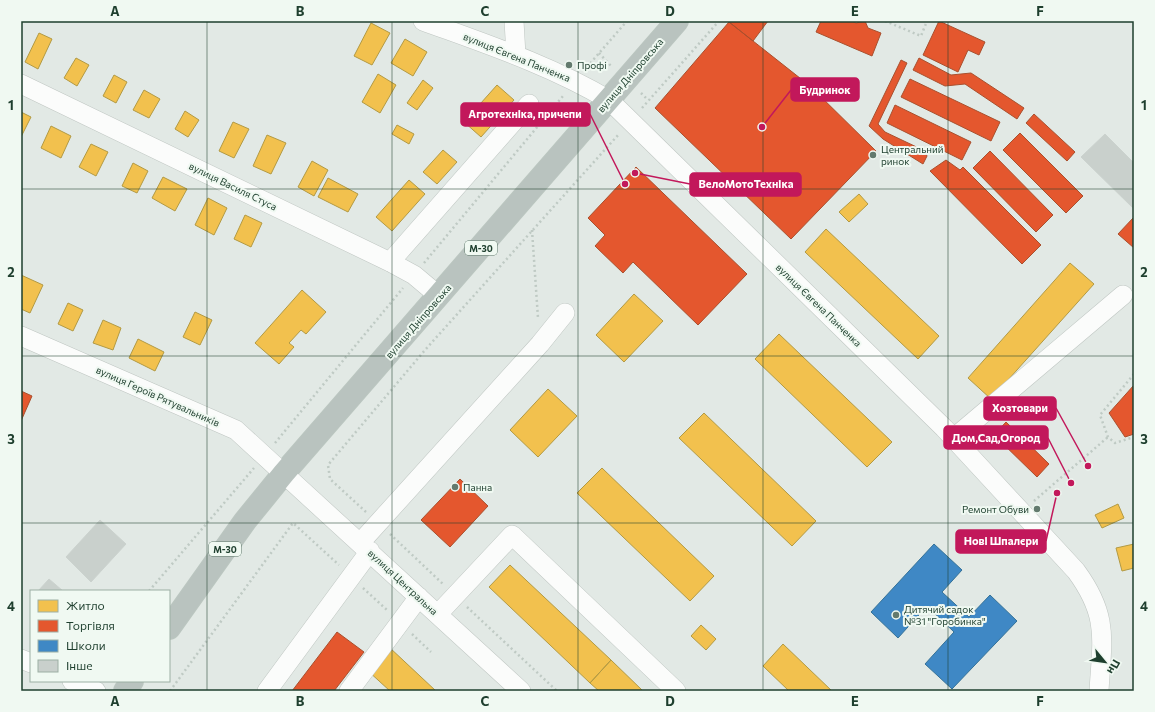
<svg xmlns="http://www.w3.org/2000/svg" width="1155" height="712" viewBox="0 0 1155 712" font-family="Commissioner,sans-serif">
<rect width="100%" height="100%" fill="#e2e9e5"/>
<path fill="#f2c14e" stroke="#b29a44" d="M371,23L390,33L372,65L354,56Z
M39,33L52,39L38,69L25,62Z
M405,39L427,52L413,76L391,63Z
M76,58L89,65L77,86L64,78Z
M378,74L396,85L380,113L362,102Z
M114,75L127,82L116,103L103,96Z
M423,80L433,88L417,110L407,103Z
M497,85L514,100L481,137L464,122Z
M144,90L160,99L149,118L133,110Z
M185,111L199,120L188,137L175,129Z
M21,112L31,117L21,137Z
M233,122L249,129L234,158L219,151Z
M397,125L414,134L409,144L392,134Z
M51,126L71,136L61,158L41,148Z
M267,135L286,143L271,174L253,166Z
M91,144L108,152L96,176L79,167Z
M443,150L457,162L437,184L423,172Z
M312,161L328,170L314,196L298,187Z
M133,163L148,171L137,193L122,186Z
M163,177L187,189L175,211L152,198Z
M328,178L358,194L348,212L318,197Z
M409,180L425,194L392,231L376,217Z
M859,194L868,204L849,222L839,212Z
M208,198L227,208L214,235L195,225Z
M245,215L262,223L251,247L234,239Z
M826,229L939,336L918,359L805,252Z
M1070,263L1094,284L991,399L968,378Z
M21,275L43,285L30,313L21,309Z
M302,290L326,312L306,334L301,330L289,343L294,347L279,364L255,343Z
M634,294L663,321L624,362L596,335Z
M68,303L83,310L73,331L58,324Z
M195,312L212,320L200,345L183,337Z
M103,320L121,328L113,350L93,343Z
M779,334L892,442L867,467L755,359Z
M138,339L164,352L155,371L129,358Z
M548,389L577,416L538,457L510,430Z
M704,413L816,521L792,546L679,438Z
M602,468L714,576L690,601L577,493Z
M1118,504L1124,518L1102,528L1095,515Z
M1134,544V568L1122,571L1116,548Z
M510,565L611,660L590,683L489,587Z
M701,625L716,639L706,650L691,636Z
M783,644L832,691H789L763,666Z
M389,647L436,691H390L367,670Z
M611,660L643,691H599L590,683Z"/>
<path fill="#e4572e" stroke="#a9502e" d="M730,21H768L753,41L729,22Z
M821,21H852L856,23L865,21L868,28L881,33L872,56L816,32Z
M939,21L985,42L979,55L968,50L958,72L923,55Z
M729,22L810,86L876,151L791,239L655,108Z
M919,58L951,75L971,73L1024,108L1017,119L965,84L945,86L913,70Z
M901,60L907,63L878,124L885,132L925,151L927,156L923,164L883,139L869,126Z
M910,79L1000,122L991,141L901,97Z
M895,105L971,142L962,160L887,123Z
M1034,114L1075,152L1067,161L1026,123Z
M1020,133L1083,196L1066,213L1003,150Z
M990,151L1053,215L1036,232L973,168Z
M946,160L960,170L963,167L1041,245L1022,264L930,171Z
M636,167L747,274L698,325L633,262L623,273L595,246L605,235L588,218Z
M1134,217V248L1118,234Z
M1134,385V434L1125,437L1109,413Z
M21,391L32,396L21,421Z
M1006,422L1049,464L1037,477L994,435Z
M460,479L488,506L450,547L421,520Z
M337,632L364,652L334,691H292Z"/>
<path fill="#3f88c5" stroke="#357298" d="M934,544L962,570L942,592L969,617L990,595L1017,621L952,689L925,664L954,632L927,606L898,638L871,612Z"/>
<path fill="#c9d0cc" stroke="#cbd2ce" d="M1105,134L1134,163V209L1081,157Z
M100,520L126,544L91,582L66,557Z
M49,579L63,591H38Z"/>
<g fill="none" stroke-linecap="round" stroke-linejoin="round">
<g stroke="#bfc6c2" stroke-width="20">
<path id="minor" d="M423,21C486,44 550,65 609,100L944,428L1076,571C1109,616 1102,639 1099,691
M514,21L516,55
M21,84L390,262L414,275L439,296
M390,262L529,104
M21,336L236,430L521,691
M954,438L1123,295
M360,543L540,344L565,313
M438,614L512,535L676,691
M21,659L31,663
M72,681L96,691
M267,691L370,551
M349,691L419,597"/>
</g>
<g stroke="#bbc6c0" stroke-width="24">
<path id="highway" d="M169,628L245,521L284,473L677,21
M125,691L132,681"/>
</g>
<path stroke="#bfcac4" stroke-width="2.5" stroke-dasharray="2 3" stroke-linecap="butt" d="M885,21L921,36L927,21
M599,53L611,66
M587,67L627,21
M641,93L648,100
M642,108L719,21
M532,230L538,318
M424,263L563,96
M1134,374L1100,415L1108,437L1115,443L1134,437
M275,443L403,288
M1034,501L1108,437
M366,512L330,479L328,465L425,350L619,134
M390,534L443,584
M363,588L387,610
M149,591L254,468
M467,607L557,691
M412,634L431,652
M170,691L293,523L339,565"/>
<use href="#minor" stroke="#fbfcfb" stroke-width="19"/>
<use href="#highway" stroke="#b9c3bf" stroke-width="22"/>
</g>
<path fill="none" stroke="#1e3f2e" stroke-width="1" stroke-opacity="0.55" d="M207,21V691M392,21V691M578,21V691M763,21V691M948,21V691M21,189H1134M21,356H1134M21,523H1134"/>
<g fill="#637a6e" stroke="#f0f9f2" stroke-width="1.5">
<circle cx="569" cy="65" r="4"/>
<circle cx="873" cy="155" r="4"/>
<circle cx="455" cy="487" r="4"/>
<circle cx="1037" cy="509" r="4"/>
<circle cx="896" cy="615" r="4"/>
</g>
<g text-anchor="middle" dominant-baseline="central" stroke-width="4" stroke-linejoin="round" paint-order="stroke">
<g fill="#f0f9f2" stroke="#5d7769" stroke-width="1">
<rect x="465" y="241" width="32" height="14" rx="3"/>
<rect x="209" y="542" width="32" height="14" rx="3"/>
</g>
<g font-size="9" font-weight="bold" fill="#1e3f2e">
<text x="481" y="248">М-30</text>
<text x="225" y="549">М-30</text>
</g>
<g font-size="10" fill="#1e3f2e" stroke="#f0f9f2">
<text transform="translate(517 57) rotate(22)">вулиця Євгена Панченка</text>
<text transform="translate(630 75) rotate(-49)">вулиця Дніпровська</text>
<text transform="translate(233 186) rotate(26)">вулиця Василя Стуса</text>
<text transform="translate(819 305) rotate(44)">вулиця Євгена Панченка</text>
<text transform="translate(418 321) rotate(-49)">вулиця Дніпровська</text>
<text transform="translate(158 396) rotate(24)">вулиця Героїв Рятувальників</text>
<text transform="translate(403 582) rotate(43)">вулиця Центральна</text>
</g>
<g font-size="10" fill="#1e3f2e" stroke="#f0f9f2" text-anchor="start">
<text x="577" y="65">Профі</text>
<text x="881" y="149">Центральний<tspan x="881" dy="12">ринок</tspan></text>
<text x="463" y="487">Панна</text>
<text x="1029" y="509" text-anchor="end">Ремонт Обуви</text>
<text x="904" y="609">Дитячий садок<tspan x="904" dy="12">№31 "Горобинка"</tspan></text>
</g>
</g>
<path fill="none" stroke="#c2185b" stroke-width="1.5" d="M762 127L791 90M625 184L590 114M635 173L690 184M1088 466L1056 408M1071 483L1048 438M1057 493L1046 541"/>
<g fill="#c2185b" stroke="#f0f9f2" stroke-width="1.5">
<circle cx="762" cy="127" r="4"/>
<circle cx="625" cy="184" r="4"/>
<circle cx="635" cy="173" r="4"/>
<circle cx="1088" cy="466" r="4"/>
<circle cx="1071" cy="483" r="4"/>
<circle cx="1057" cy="493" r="4"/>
</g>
<g fill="#c2185b" stroke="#c2185b" stroke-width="1.5">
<rect x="791" y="78" width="68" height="23" rx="4"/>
<rect x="461" y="103" width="129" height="23" rx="4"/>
<rect x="690" y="173" width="111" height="23" rx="4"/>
<rect x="984" y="397" width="72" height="23" rx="4"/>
<rect x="944" y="426" width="104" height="23" rx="4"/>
<rect x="956" y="530" width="90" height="23" rx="4"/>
</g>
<g font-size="11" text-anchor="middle" font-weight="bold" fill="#fff">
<text x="825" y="94">Будринок</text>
<text x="525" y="118">Агротехніка, причепи</text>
<text x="746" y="188">ВелоМотоТехніка</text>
<text x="1020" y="412">Хозтовари</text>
<text x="996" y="442">Дом,Сад,Огород</text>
<text x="1001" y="545">Нові Шпалєри</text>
</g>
<rect width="1155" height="712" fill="none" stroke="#f0f9f2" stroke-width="44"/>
<rect x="30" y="590" width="140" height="92" fill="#f0f9f2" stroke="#9cafa4"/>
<rect x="38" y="600" width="20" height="12" fill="#f2c14e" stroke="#9cafa4"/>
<text x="66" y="610" font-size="12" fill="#1e3f2e">Житло</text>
<rect x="38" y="620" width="20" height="12" fill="#e4572e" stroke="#9cafa4"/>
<text x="66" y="630" font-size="12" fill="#1e3f2e">Торгівля</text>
<rect x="38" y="640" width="20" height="12" fill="#3f88c5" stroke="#9cafa4"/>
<text x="66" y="650" font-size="12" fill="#1e3f2e">Школи</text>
<rect x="38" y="660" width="20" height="12" fill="#c9d0cc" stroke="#9cafa4"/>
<text x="66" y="670" font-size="12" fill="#1e3f2e">Інше</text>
<g transform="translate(1105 662) rotate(119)" stroke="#f0f9f2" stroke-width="3" paint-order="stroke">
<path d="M0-3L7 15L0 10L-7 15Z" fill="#1e3f2e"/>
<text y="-6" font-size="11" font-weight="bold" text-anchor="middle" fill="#1e3f2e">Пн</text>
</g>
<rect x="22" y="22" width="1111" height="668" fill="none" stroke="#1e3f2e" stroke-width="1.5"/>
<g font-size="13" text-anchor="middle" font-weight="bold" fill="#1e3f2e">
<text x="115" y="16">A</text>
<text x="300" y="16">B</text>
<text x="485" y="16">C</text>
<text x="670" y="16">D</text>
<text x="855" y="16">E</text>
<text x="1040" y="16">F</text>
<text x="11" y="110">1</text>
<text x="1144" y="110">1</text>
<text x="11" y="277">2</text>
<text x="1144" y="277">2</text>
<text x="11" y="444">3</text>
<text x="1144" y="444">3</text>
<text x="11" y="611">4</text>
<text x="1144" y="611">4</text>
<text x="115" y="706">A</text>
<text x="300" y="706">B</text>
<text x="485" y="706">C</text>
<text x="670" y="706">D</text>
<text x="855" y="706">E</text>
<text x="1040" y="706">F</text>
</g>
</svg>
